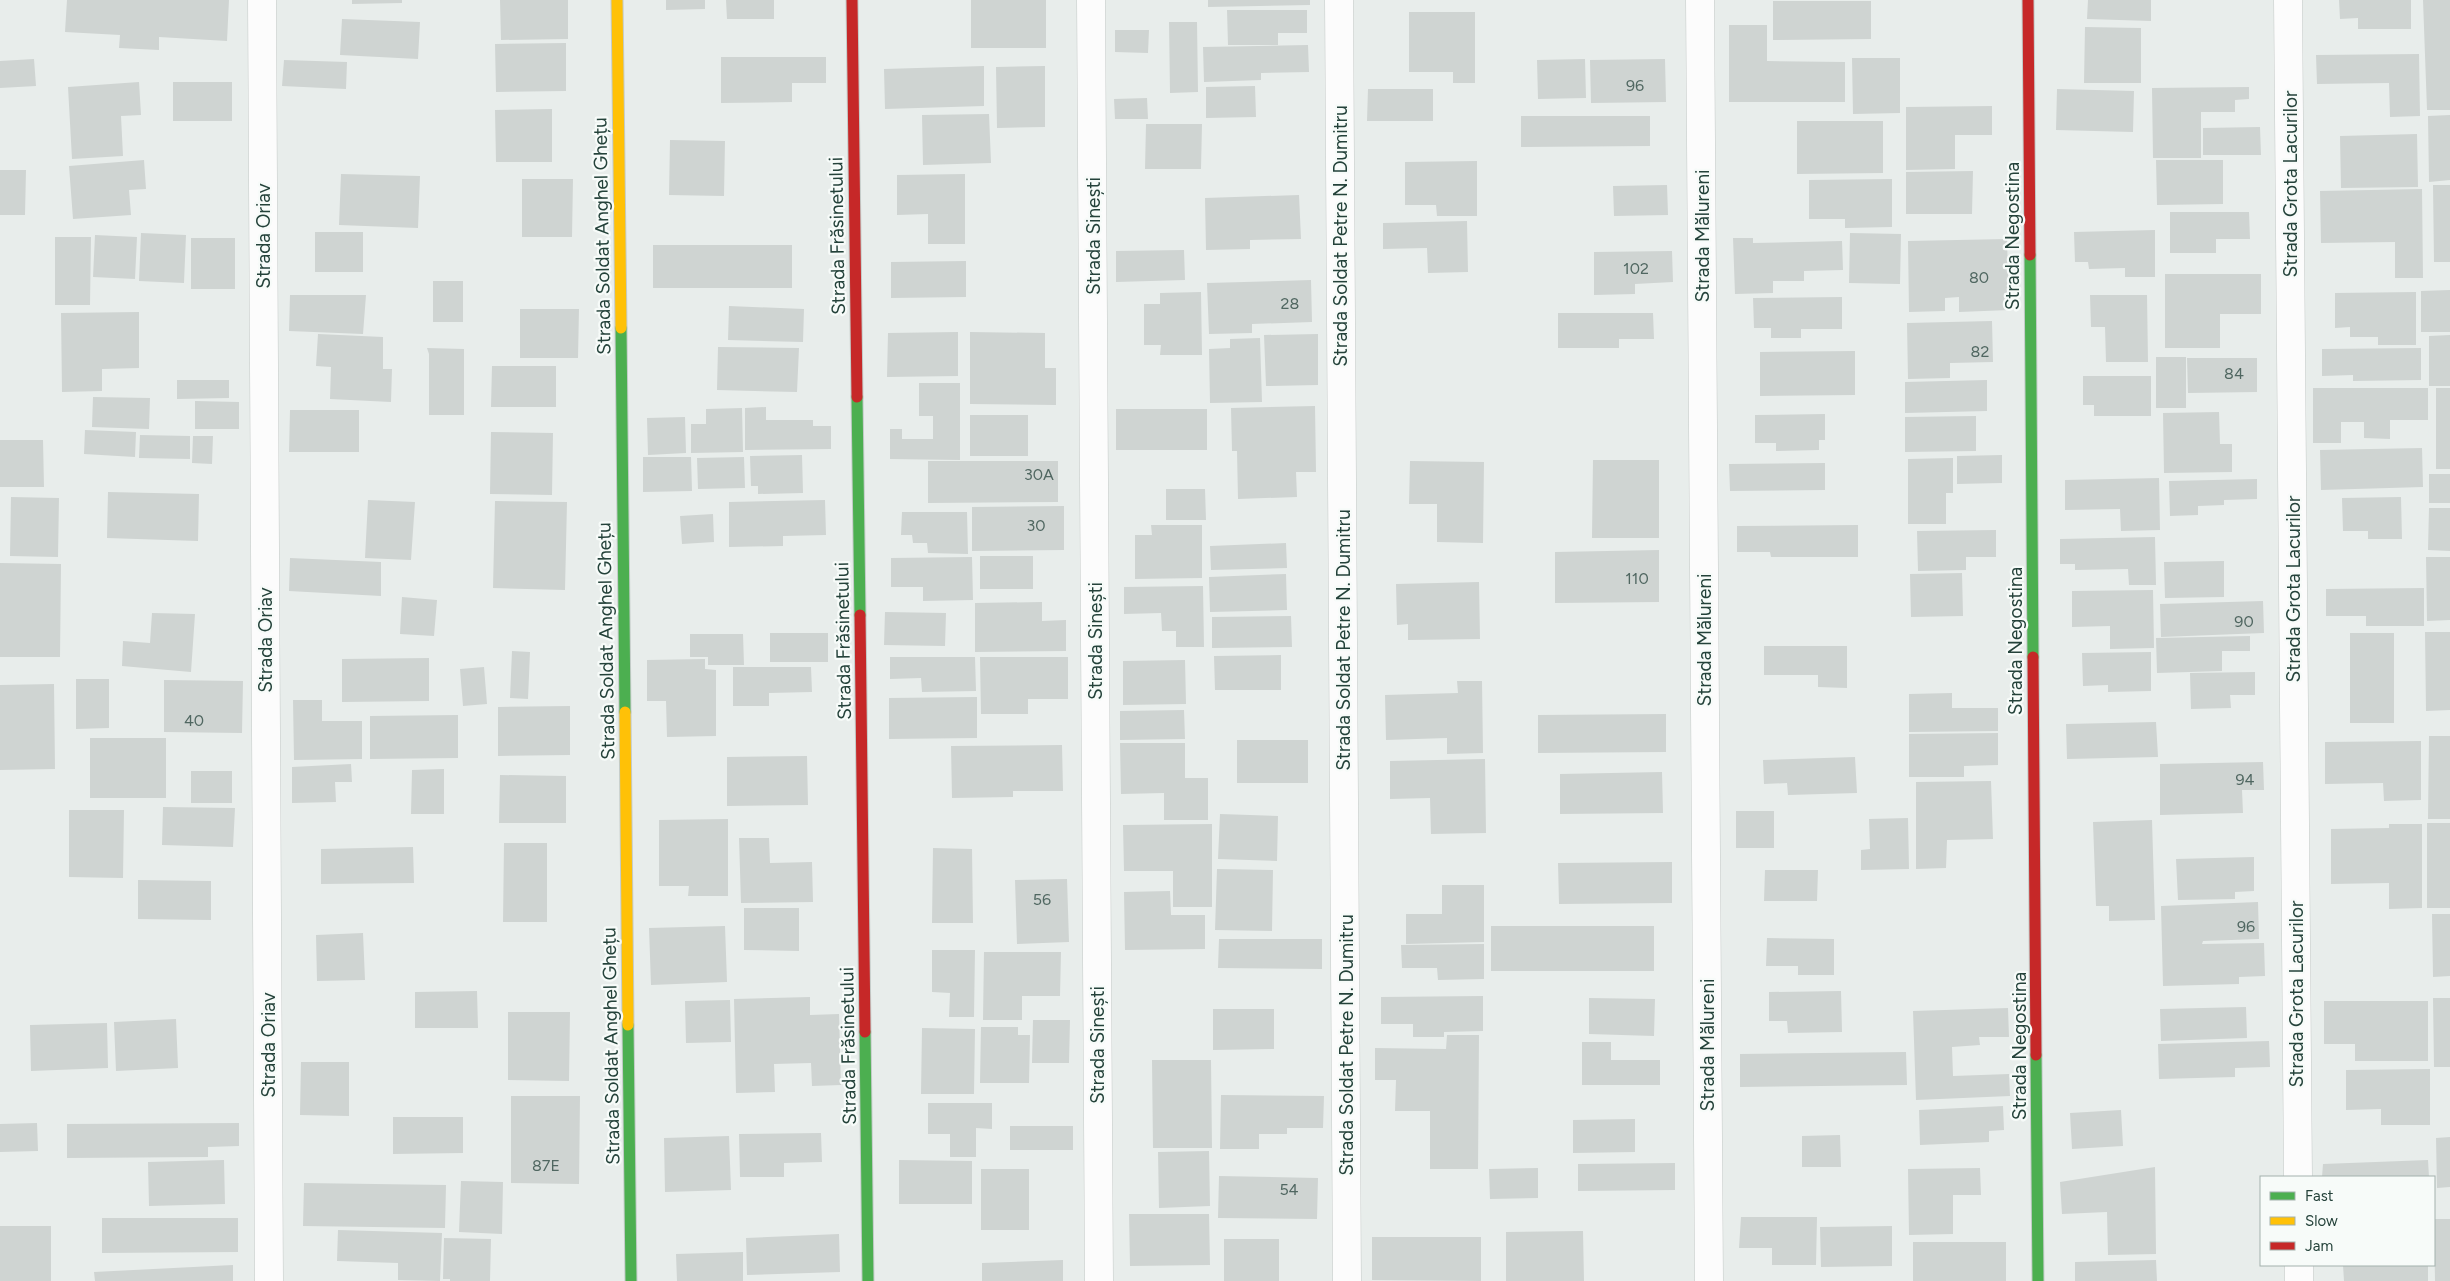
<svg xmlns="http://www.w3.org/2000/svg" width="2450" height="1281" viewBox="0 0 2450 1281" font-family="Figtree,sans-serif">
<rect width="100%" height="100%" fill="#e8edeb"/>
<path fill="#cfd4d2" d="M67,0H229L227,41L159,37V50L119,48L120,35L65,32Z
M352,0H402V3L352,4Z
M500,0H568V39L501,40Z
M666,0H705V9L666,10Z
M726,0H774V19H727Z
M971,0H1046V48H971Z
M1208,0H1310V5L1208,7Z
M2088,0H2151V21L2087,19Z
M2339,0H2411V29H2358V18L2340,19Z
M2423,0H2450V110H2427Z
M1773,1H1871V39L1773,40Z
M1227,10H1307V33H1278V45H1228Z
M1409,12H1475V83H1453V72H1409Z
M342,19L420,22L418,59L340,55Z
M1169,22H1197L1198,92L1170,93Z
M1729,25H1767V61L1845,62V102H1729Z
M2085,27L2141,28V83H2084Z
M1115,30H1149L1148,53L1115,52Z
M566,43V91L496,92L495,44Z
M1308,45L1309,72L1261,73V80L1204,82L1203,47Z
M2419,54L2420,116L2390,117L2389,83L2317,84L2316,55Z
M721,57H826V83H792V102L721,103Z
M1852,58H1900V113L1853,114Z
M34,59L36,86L0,88V61Z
M1585,59L1586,98L1538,99L1537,60Z
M1665,59L1666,102L1591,103L1590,60Z
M284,60L347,62L346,89L282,86Z
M984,66V106L885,109L884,69Z
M1045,66V127L997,128L996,67Z
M139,82L141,115L121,116L123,156L72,159L68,87Z
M173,82H232V121H173Z
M1255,86L1256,117L1206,118V87Z
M2249,87V99L2235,100V112H2201V158H2153L2152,88Z
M1368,89H1433V121H1367Z
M2057,89L2134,91L2133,132L2056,130Z
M1147,98L1148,119H1115L1114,99Z
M1992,106V135H1955V169L1906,170V107Z
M552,109V162H496L495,110Z
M989,114L991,163L923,165L922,115Z
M2450,115V180L2429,182L2428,116Z
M1521,116H1650V146L1521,147Z
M1797,121H1883V173L1797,174Z
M1146,124H1202L1201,169H1145Z
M2260,127L2261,155H2203V128Z
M2417,134L2418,187L2341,188L2340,136Z
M670,140L725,141L724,196L669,195Z
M144,160L146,189L129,190L131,215L73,219L69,166Z
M2156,160H2223V204L2157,205Z
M1477,161V216H1437L1436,205H1405V162Z
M0,170H26L25,215H0Z
M1973,171L1972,214H1906V172Z
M341,174L420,176L418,228L339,225Z
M965,174V244H928V214L897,215V175Z
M522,179H573L572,237H522Z
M1892,179V227L1845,228V219H1809V180Z
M1667,185L1668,215L1614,216L1613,186Z
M2433,185H2450V262H2434Z
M2422,189L2423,278H2395V242L2321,243L2320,191Z
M1299,195L1301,239L1250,240V249L1206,250L1205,198Z
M2170,212H2249L2250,239H2216V253H2170Z
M1467,221L1468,272L1428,273L1427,248L1383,249V223Z
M2155,230V277H2125V268L2089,269L2088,262H2075L2074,232Z
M315,232H363V272H315Z
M141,233L186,235L184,283L139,281Z
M1850,233L1901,234L1900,284L1849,283Z
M95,235L137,237L135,279L93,277Z
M55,237H91L90,305H55Z
M191,238H235V289H191Z
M1733,238H1753V243L1842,241L1843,270L1804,271V281H1773V293L1735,294Z
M2007,239L2009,310L1959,312V297L1945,298V311L1909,312L1908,241Z
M653,245H792V288H653Z
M1184,250L1185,280L1116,282V251Z
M1672,251L1673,282L1635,284V294L1594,295V252Z
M966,261V297L891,298V262Z
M2165,274H2261V314H2220V348H2165Z
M1311,280L1312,322L1252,324V333L1209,334L1207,283Z
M433,281H463V322H433Z
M2450,290V332H2421V291Z
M1201,292L1202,355H1160L1161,345H1144V304H1160V293Z
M2416,292V345H2378V337H2350V327L2335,328V293Z
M290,295H366L363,334L289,331Z
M2090,295H2147L2148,362H2106L2105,327H2091Z
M1842,297V329H1801V338H1771V328H1754L1753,298Z
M729,306L804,309L803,342L728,340Z
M520,309H579L578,358H520Z
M139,312V368L102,369V391L62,392L61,313Z
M1558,313H1653L1654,339H1619V348H1558Z
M1992,321L1993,362L1950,363V378L1908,379L1907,323Z
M958,332V376L887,377L888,333Z
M970,332L1045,333V368H1056V405L970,404Z
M318,334L383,337V369H392L391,402L330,399L331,367L316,366Z
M1318,334V385L1266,386L1264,335Z
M2450,335V386H2429V336Z
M1260,338L1262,402L1210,403L1209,349L1230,348V339Z
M718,347L799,348L797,392L717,390Z
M427,348L464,349V415H429V354Z
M2421,348V380L2353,381V375L2322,376V349Z
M1855,351V395L1760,396V352Z
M2156,357H2186V408H2156Z
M2187,358H2257V392L2188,393Z
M492,366H556V407H491Z
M2083,376H2151V416H2094V405H2083Z
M177,380H229V398L177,399Z
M1987,380V411L1905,413V382Z
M919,383H960V460L890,459V429H902V439H933V416H919Z
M2313,388H2428V420H2390V439L2364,438V422H2341V443H2313Z
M2436,388H2450V469H2436Z
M93,397L150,398L149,429L92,427Z
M195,401L239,402V429H195Z
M1315,406L1316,472H1296L1297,497L1238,499L1237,451H1232L1231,408Z
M766,407V420H813V426H831V449L745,450V408Z
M742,408L743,452L691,453V424H706V409Z
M1116,409H1207V450H1116Z
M290,410H359V452H289Z
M2219,412L2220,444H2232V472L2164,473L2163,413Z
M1825,414V440H1819V450L1776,451V443H1755V415Z
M970,415H1028V456H970Z
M1976,416V451L1905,452V417Z
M685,417L686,453L648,455L647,418Z
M85,430L136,432L135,457L84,454Z
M491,432L553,433L552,495L490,494Z
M140,435L190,436V459L139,458Z
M193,436H213L212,464L192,463Z
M0,440H43L44,487H0Z
M2422,448L2423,487L2321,490L2320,450Z
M802,455L803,493L758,494V486H751L750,456Z
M2002,455V483L1957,484V456Z
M643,457H691L692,491L643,492Z
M744,457L745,488L698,489L697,458Z
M1953,458V493H1946V524H1908V459Z
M1593,460H1659V538H1592Z
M928,461H1058V502L928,503Z
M1410,461L1484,462L1483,543L1437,542V504H1409Z
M1825,463V490L1730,491L1729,464Z
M2429,474H2450V503H2429Z
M2159,478L2160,530L2121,531L2120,509L2065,510V480Z
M2257,479V499L2224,500V505L2198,506V515L2170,516L2169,481Z
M1166,489H1205L1206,520H1166Z
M108,492L199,494L198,541L107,538Z
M11,497L59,498L58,557L10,556Z
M2401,497L2402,539H2368V531H2343L2342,498Z
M368,500L415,502L411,560L365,558Z
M825,500L826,535L783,536V546L729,547V502Z
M495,501L567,502L565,590L493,588Z
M1064,506V550L972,551V507Z
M2429,508H2450V551L2428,550Z
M902,512H967L968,554L928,553L927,543H913L912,535H901Z
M713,514L714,542L682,544L680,516Z
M1151,525H1202V578L1135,579V535H1152Z
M1858,525V557H1771L1770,552H1737V526Z
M1996,530V557H1966V570L1918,571L1917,531Z
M2155,537L2156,585H2129L2128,569L2075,570V564H2060V539Z
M1286,543L1287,568L1211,570L1210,546Z
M1659,550V602L1555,603V552Z
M980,556H1033V589H980Z
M972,557L973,600L923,601V587H891V558Z
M2426,557H2450V620L2427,621Z
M290,558L381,562V596L289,591Z
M2224,561V597L2165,598L2164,562Z
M0,563L61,564L60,657H0Z
M1962,573L1963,616L1911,617L1910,574Z
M1286,574L1287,610L1210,612L1209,577Z
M1479,582L1480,639L1408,640V624L1397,625L1396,584Z
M1203,586L1204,647H1176V631H1162L1161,613L1124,614V587Z
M2424,588V626H2366V616H2326V589Z
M2153,590L2154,648L2110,649V626L2072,627V591Z
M402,597L437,600L434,636L400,634Z
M2263,601L2264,633L2161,637L2160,604Z
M1042,602V621L1066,620V651L975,652V603Z
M885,612L946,613L945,646L884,645Z
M152,613L195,614L191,672L122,666L123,641L150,643Z
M1291,616L1292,647L1212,648V617Z
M2425,632H2450V710L2426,711Z
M770,633H828V662H770Z
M2350,633H2394V723H2350Z
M690,634H743L744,665H708V657H690Z
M2250,636V651H2222V671L2157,673L2156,638Z
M1764,646H1847V688L1818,687V675H1764Z
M512,651L530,652L528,699L510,698Z
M2151,652V691L2108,692V685L2083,686L2082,653Z
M1281,655V690H1215L1214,656Z
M890,657H975L976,691L922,692L921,678L890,679Z
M980,657H1068V699H1028V714H981Z
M429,658V701L342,702V659Z
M705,659V669L716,670V736L667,737L666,701H647V660Z
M1185,660L1186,704L1123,705V661Z
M484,667L487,704L463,706L460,669Z
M733,667H811L812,692L769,693V706H733Z
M2255,672V695H2230L2231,708L2191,709L2190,673Z
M76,679H109V728L76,729Z
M164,680L243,681L242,733L164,732Z
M1457,681H1482L1483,753L1447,754V738L1386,740L1385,695L1458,693Z
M54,684L55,769L0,770V685Z
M1952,693V708H1998V731L1909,732V694Z
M977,697V738L889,739V698Z
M293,700H322V721H362V759L294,760Z
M570,706V755L498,756V707Z
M1184,710L1185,739L1120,740V711Z
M1666,714V752L1538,753V715Z
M458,715V758L370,759V716Z
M2156,722L2158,757L2067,759L2066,724Z
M1998,733V765L1964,766V777H1909V734Z
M2429,736H2450V819H2428Z
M90,738H166V798H90Z
M1237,740H1308V783H1237Z
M2421,741V800L2384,801L2383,783L2325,784V742Z
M1120,743H1185V778H1208V820H1164V793L1121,794Z
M1062,745L1063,791H1013V797L952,798L951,746Z
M807,756L808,805L727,806V757Z
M1855,757L1857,793L1788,795L1787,783L1764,784L1763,760Z
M1485,759L1486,833L1431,834L1430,798L1390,799V761Z
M2263,762L2264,790H2242L2243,813L2160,815V764Z
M351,764L352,782H335L336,802L292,803V767Z
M444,769V814H411L412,770Z
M191,771H232V803H191Z
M1662,772L1663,813L1560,814V774Z
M500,775L566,776V823H499Z
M1991,781L1993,839L1947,840L1946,868L1916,869V782Z
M163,807L235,808L233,847L162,845Z
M69,810H124L123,878L69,877Z
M1736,811H1774V848H1736Z
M1220,814L1278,816L1277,861L1218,859Z
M1908,818L1909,869L1861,870V850L1870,849L1869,819Z
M728,819V896H688L689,886H659V820Z
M2152,820L2155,920L2109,921V906H2096L2093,822Z
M2427,823H2450V908H2427Z
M1212,824V907H1173V871H1124L1123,825Z
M2389,824H2422V908L2389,909V883L2331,884V829L2389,828Z
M739,838H769L770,863L812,862L813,902L741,903Z
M504,843H547V922H503Z
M413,847L414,883L321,884V849Z
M933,848L972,849L973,923H932Z
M2254,857V891L2235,892V899L2178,900L2176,859Z
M1672,862V903L1559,904L1558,863Z
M1217,869L1273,870L1272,931L1215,930Z
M1765,870H1818L1817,901H1764Z
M1067,879L1069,942L1017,944L1015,880Z
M138,880L211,881V920L138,919Z
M1442,885H1484V942L1406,944V914H1442Z
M1170,891L1171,915H1205V949L1125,950L1124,892Z
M2258,902L2259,939L2203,941L2202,944L2264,943L2265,976L2239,977V984L2163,986L2161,906Z
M744,908H799V951L744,950Z
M2432,914H2450V976L2433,977Z
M725,926L727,982L651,985L649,928Z
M1491,926H1654V971H1491Z
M363,933L365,980L317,981L316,935Z
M1767,938L1834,939V975H1798V966H1766Z
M1219,939H1322V969L1218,968Z
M1484,944V979L1438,980L1437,968H1402L1401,945Z
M932,950H975L974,1017H949L950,993L932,992Z
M984,952H1061L1060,996H1022V1020H983Z
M477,991L478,1028H415V992Z
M1841,991L1842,1032L1788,1033L1787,1021H1769V992Z
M1483,996V1031L1444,1032V1037H1413V1024H1381V997Z
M810,997V1015L839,1014L841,1085L812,1086L811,1063L774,1064L775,1092L736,1093L734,999Z
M1589,998L1655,999L1654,1036L1589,1034Z
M2433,998H2450V1067H2434Z
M730,1000L731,1042L686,1043L685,1001Z
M2324,1001H2428V1061H2355V1044H2324Z
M2246,1007L2247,1038L2161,1041L2160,1009Z
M2008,1008L2009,1037H1979L1980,1045L1952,1047L1953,1076L2009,1074L2010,1096L1916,1100L1913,1011Z
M1213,1009H1274V1049L1213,1050Z
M508,1012H570L569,1081L508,1080Z
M176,1019L178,1068L116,1071L114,1022Z
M1033,1020H1070L1069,1063H1032Z
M107,1023L108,1068L31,1071L30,1025Z
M981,1027H1018V1035H1030L1029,1083H980Z
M922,1028L975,1029L974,1094H921Z
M1447,1035H1479L1478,1169H1430V1111H1395L1396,1080H1375V1048L1446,1049Z
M2269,1041L2270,1067L2235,1068V1077L2159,1079L2158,1044Z
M1582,1042H1611V1060H1660V1085H1582Z
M1906,1052L1907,1085L1740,1087V1054Z
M1152,1060H1211L1212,1148H1153Z
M301,1062H349V1116L300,1115Z
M2430,1069V1125H2381V1109L2346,1110V1070Z
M1221,1095L1324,1096L1323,1128H1287V1134H1259V1149H1220Z
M511,1096H580L579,1184L511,1183Z
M928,1103H992V1129L976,1128V1157H950V1134H928Z
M2003,1106L2004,1130L1989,1131V1142L1920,1145L1919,1110Z
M2121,1110L2123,1146L2072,1149L2070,1113Z
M393,1117H463V1153L393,1154Z
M1635,1119V1152L1573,1153V1120Z
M37,1123L38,1151L0,1152V1124Z
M239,1123V1146L208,1147V1157L67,1158V1124Z
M1010,1126H1073V1150H1010Z
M821,1133L822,1162L784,1163V1177H740L739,1134Z
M1840,1135L1841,1167H1802V1136Z
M729,1136L731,1190L665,1192L664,1138Z
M2450,1137V1187L2437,1188L2436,1138Z
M1209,1151L1210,1206L1159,1208L1158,1152Z
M224,1160L225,1204L149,1206L148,1162Z
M899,1160L972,1161V1204H899Z
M2428,1160L2429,1177H2322L2323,1164Z
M1675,1163V1190L1578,1191V1164Z
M2155,1167L2156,1254L2108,1255L2107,1212L2062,1214L2060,1182Z
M1538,1168V1198L1490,1199L1489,1169Z
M1980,1168L1981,1195H1953V1234L1909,1235L1908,1169Z
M981,1169H1029V1230H981Z
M1219,1176L1318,1178L1317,1219L1218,1218Z
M461,1181L503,1182L502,1234L459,1232Z
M304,1183L446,1185L445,1228L303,1226Z
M1129,1214H1209L1210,1265L1130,1266Z
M1741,1217H1817L1816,1265H1772V1248H1739Z
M102,1218H238V1252L102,1253Z
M2434,1219H2450V1281H2435Z
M0,1226H51V1281H0Z
M1892,1226V1266L1821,1267L1820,1227Z
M338,1230L442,1233L440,1281L398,1280V1263L337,1261Z
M1583,1231L1584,1281H1506V1232Z
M839,1234L840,1272L747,1275L746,1238Z
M1372,1237H1481V1281L1372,1280Z
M444,1238L491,1239L490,1281H450V1279H443Z
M1224,1239H1279V1281H1224Z
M1913,1242H2006V1281H1913Z
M743,1252V1281H677L676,1254Z
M1063,1260V1281H982V1263Z
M2156,1260L2157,1281H2075V1262Z
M233,1265V1281H95L94,1272Z
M2343,1265H2428V1281H2344Z"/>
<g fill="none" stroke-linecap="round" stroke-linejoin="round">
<g stroke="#c5cac8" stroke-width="29">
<path id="street" d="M262,0L269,1281
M1091,0L1099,1281
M1339,0L1347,1281
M1700,0L1709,1281
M2288,0L2298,1177
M2299,1265V1281"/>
</g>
<g stroke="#c3cbc8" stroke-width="13">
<path id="fast" d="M2030,255L2033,657
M621,328L625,712
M857,397L860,615
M628,1025L631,1281
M865,1032L868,1281
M2036,1055L2038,1281"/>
</g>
<g stroke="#c3cbc8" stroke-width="13">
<path id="slow" d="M617,0L621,328
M625,712L628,1025"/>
</g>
<g stroke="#c3cbc8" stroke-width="13">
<path id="jam" d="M852,0L857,397
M2028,0L2030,255
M860,615L865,1032
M2033,657L2036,1055"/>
</g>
<use href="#street" stroke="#fcfcfc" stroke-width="28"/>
<use href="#fast" stroke="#4caf50" stroke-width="11"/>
<use href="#slow" stroke="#ffc107" stroke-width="11"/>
<use href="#jam" stroke="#c62828" stroke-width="11"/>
</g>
<g text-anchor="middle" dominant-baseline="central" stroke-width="4.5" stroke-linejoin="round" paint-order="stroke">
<g font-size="16" fill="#506761">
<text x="1635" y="85">96</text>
<text x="1636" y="268">102</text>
<text x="1979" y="277">80</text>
<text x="1290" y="303">28</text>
<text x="1980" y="351">82</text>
<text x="2234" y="373">84</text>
<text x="1039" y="474">30A</text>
<text x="1036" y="525">30</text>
<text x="1637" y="578">110</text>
<text x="2244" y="621">90</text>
<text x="194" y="720">40</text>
<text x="2245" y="779">94</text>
<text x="1042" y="899">56</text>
<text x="2246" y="926">96</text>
<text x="546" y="1165">87E</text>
<text x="1289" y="1189">54</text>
</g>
<g font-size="19" fill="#24423a" stroke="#f7fbf9">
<text transform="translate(2290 184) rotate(-90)">Strada Grota Lacurilor</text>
<text transform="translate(263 236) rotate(-90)">Strada Oriav</text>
<text transform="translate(602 236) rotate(-91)">Strada Soldat Anghel Ghețu</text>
<text transform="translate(837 236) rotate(-91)">Strada Frăsinetului</text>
<text transform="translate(1093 236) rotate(-90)">Strada Sinești</text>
<text transform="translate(1340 236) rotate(-90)">Strada Soldat Petre N. Dumitru</text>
<text transform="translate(1702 236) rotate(-90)">Strada Mălureni</text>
<text transform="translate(2012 236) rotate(-90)">Strada Negostina</text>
<text transform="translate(2293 589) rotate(-90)">Strada Grota Lacurilor</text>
<text transform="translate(265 640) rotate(-90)">Strada Oriav</text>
<text transform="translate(1343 640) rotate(-90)">Strada Soldat Petre N. Dumitru</text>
<text transform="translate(1704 640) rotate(-90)">Strada Mălureni</text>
<text transform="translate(606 641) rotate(-91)">Strada Soldat Anghel Ghețu</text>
<text transform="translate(843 641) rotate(-91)">Strada Frăsinetului</text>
<text transform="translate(1095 641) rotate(-90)">Strada Sinești</text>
<text transform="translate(2015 641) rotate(-90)">Strada Negostina</text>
<text transform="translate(2296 994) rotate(-90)">Strada Grota Lacurilor</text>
<text transform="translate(268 1045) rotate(-90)">Strada Oriav</text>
<text transform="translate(1097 1045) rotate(-90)">Strada Sinești</text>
<text transform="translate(1346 1045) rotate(-90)">Strada Soldat Petre N. Dumitru</text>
<text transform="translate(1707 1045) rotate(-90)">Strada Mălureni</text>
<text transform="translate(611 1046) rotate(-91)">Strada Soldat Anghel Ghețu</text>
<text transform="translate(848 1046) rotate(-91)">Strada Frăsinetului</text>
<text transform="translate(2019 1046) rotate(-90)">Strada Negostina</text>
</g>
</g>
<rect x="2260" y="1176" width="175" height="90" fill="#f7fbf9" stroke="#a3b1ad"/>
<rect x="2270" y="1192" width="25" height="8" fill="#4caf50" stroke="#a3b1ad"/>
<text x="2305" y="1201" font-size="15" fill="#24423a">Fast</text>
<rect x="2270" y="1217" width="25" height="8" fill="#ffc107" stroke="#a3b1ad"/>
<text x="2305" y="1226" font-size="15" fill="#24423a">Slow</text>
<rect x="2270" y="1242" width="25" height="8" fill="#c62828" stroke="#a3b1ad"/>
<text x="2305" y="1251" font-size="15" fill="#24423a">Jam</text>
</svg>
